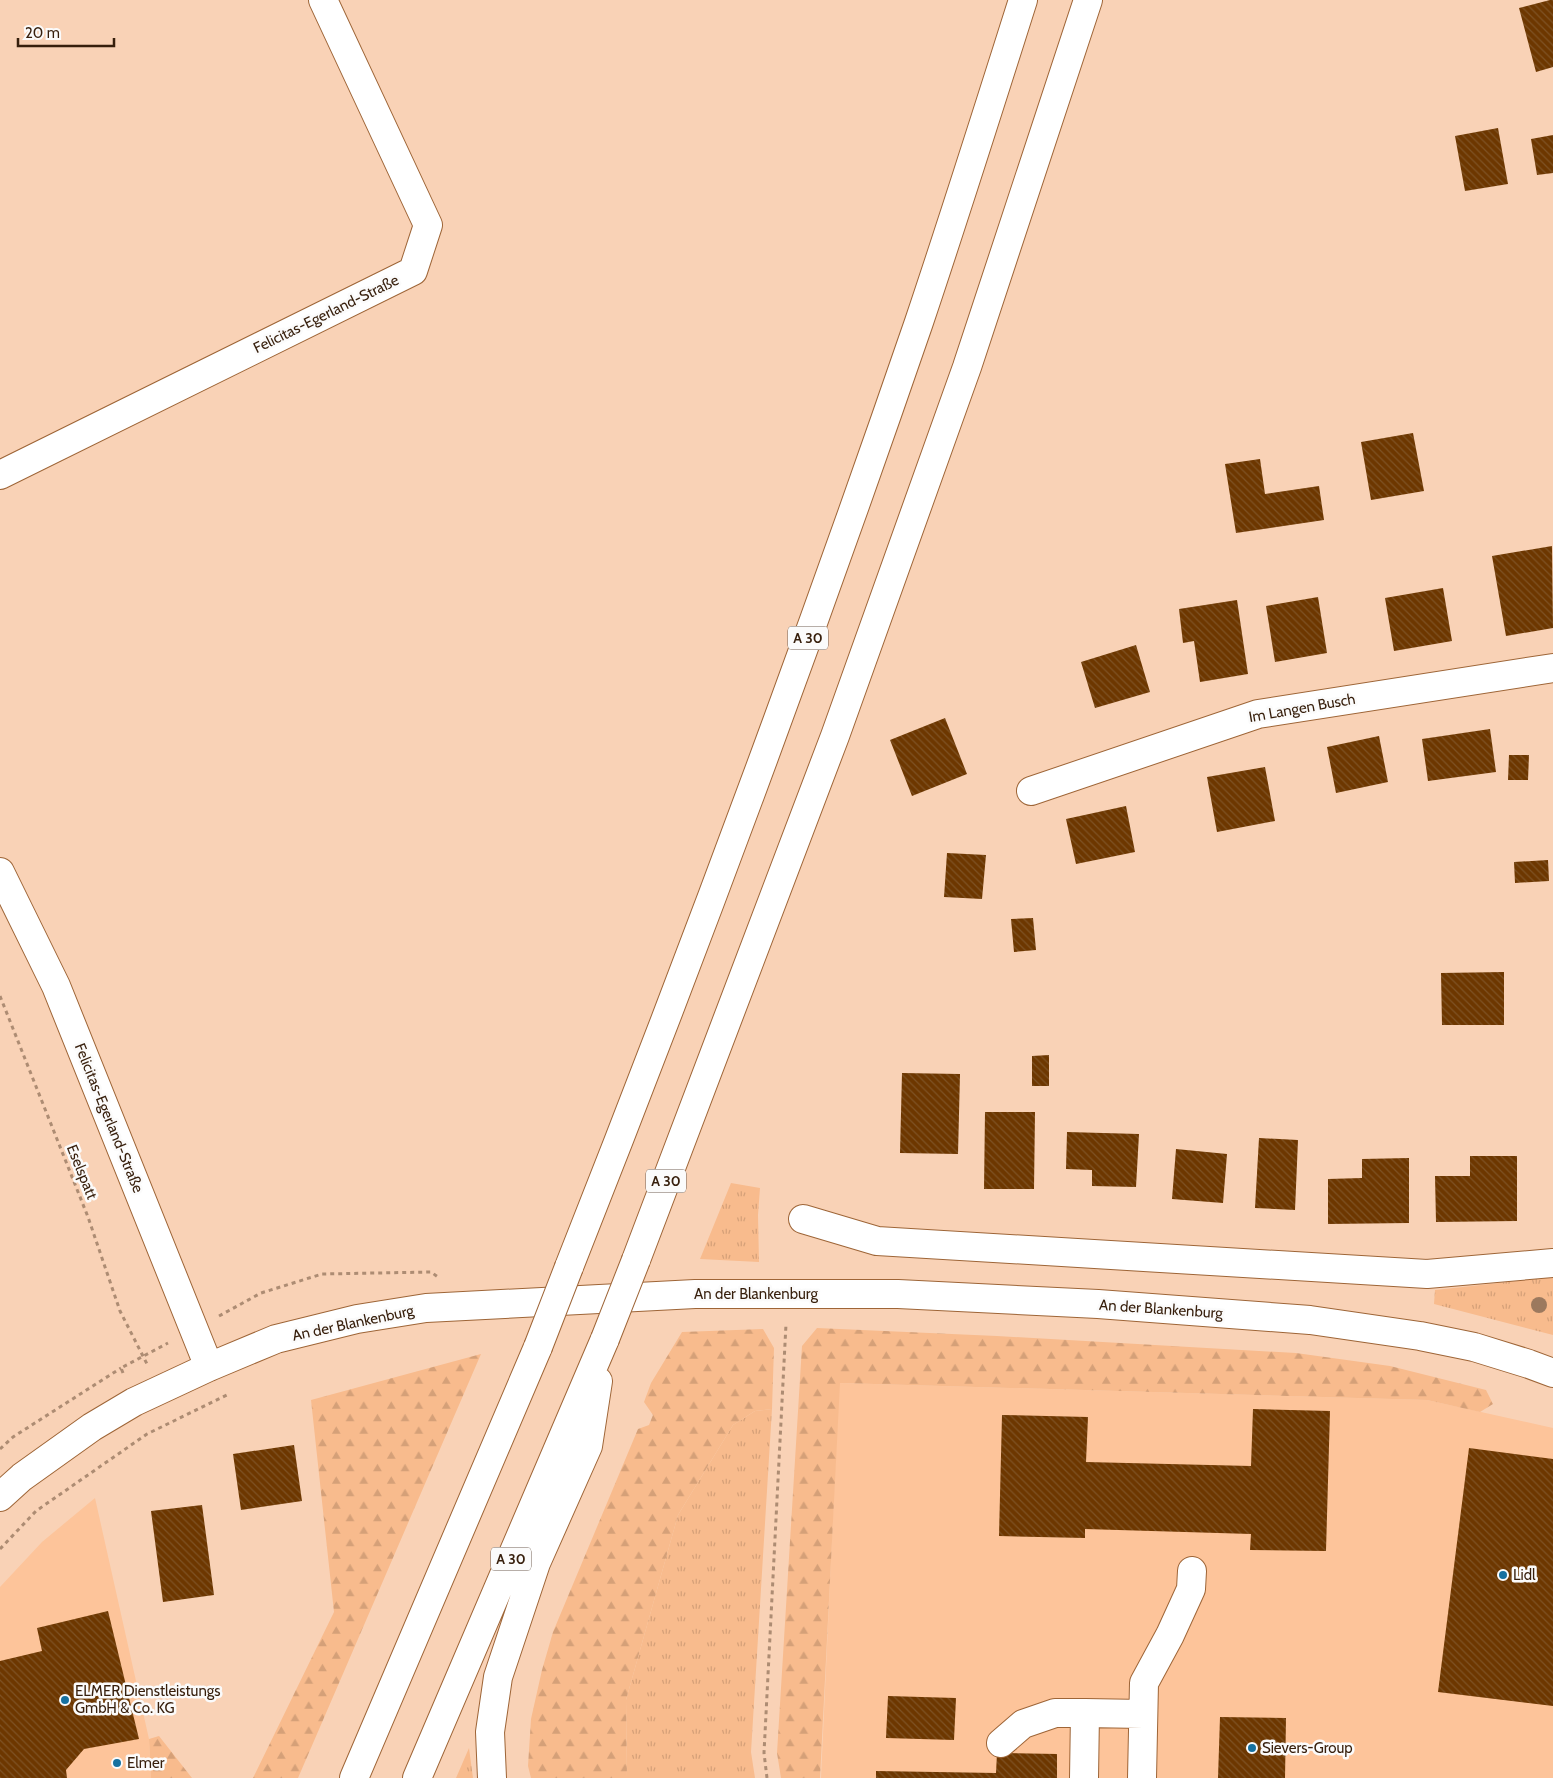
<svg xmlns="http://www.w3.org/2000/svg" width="1553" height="1778" viewBox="0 0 1553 1778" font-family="Cabin,sans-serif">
<defs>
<pattern id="grass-tufts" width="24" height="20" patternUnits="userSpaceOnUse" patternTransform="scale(1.25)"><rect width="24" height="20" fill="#f8bb8d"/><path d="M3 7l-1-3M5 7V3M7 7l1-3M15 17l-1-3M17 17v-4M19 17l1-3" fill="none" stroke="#d5a078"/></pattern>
<pattern id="forest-firs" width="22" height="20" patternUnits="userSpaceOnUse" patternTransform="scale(1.25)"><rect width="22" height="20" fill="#f8bb8d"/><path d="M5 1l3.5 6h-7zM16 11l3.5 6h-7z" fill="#d5a078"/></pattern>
<pattern id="building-back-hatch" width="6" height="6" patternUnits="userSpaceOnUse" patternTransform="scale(1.25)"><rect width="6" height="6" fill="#6d3700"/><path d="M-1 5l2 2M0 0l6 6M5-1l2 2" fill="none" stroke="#7e5224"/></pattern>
</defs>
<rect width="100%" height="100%" fill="#f9d2b6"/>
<path fill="#fdc49a" d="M839,1383L1427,1400L1553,1428V1778H821Z
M95,1498L149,1739L151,1778H0V1587L42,1542Z"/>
<path fill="url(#grass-tufts)" d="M731,1183L760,1188L758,1215L759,1262L700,1259Z
M1553,1277V1335L1434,1304L1435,1290Z
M772,1409L751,1752L755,1778H627L626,1700L678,1515L733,1425L755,1411Z
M469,1748L473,1778H456Z"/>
<path fill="url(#forest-firs)" d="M817,1328L997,1336L1296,1353L1390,1366L1486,1390L1493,1404L1480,1412L1427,1400L840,1383L820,1778H781L777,1753L802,1346Z
M763,1329L774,1348L772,1409L755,1411L733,1425L678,1515L626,1700L627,1778H531L528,1766L531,1719L542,1670L553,1632L638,1429L649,1425L653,1415L644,1402L651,1383L682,1332Z
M481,1354L298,1778H253L334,1612L311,1400Z
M159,1736L192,1778H151L149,1739Z"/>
<path fill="url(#building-back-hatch)" d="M1550,0H1553V67L1536,72L1519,8Z
M1498,128L1508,184L1465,191L1455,136Z
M1553,135V173L1537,175L1531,139Z
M1413,433L1424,491L1371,500L1361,442Z
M1260,459L1265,494L1319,486L1324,520L1236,533L1225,464Z
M1552,546L1553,628L1506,636L1492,556Z
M1443,588L1452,641L1394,651L1385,598Z
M1318,597L1327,653L1275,662L1266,606Z
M1237,600L1248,674L1200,682L1194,641L1183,643L1179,609Z
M1136,645L1150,692L1095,708L1081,662Z
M945,718L967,774L912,796L890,740Z
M1490,729L1496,772L1428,781L1422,739Z
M1379,736L1388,782L1336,793L1327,747Z
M1509,755H1529L1528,780H1508Z
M1265,767L1275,821L1217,832L1207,777Z
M1126,806L1135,852L1076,864L1066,819Z
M947,853L986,855L982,899L944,897Z
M1548,860L1549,881L1515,883L1514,862Z
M1033,918L1036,950L1014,952L1011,919Z
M1504,972V1025H1442L1441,973Z
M1049,1055V1086H1032V1056Z
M902,1073L960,1074L958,1154L900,1153Z
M985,1112H1035L1034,1189H984Z
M1067,1132L1139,1134L1136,1187L1092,1186V1170L1066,1169Z
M1259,1138L1298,1140L1295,1210L1255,1208Z
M1176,1149L1227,1154L1223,1203L1172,1199Z
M1470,1156H1517V1221L1436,1222L1435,1176H1470Z
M1409,1158V1223L1328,1224V1179L1362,1178V1159Z
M1253,1409L1330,1411L1326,1551L1250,1550L1251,1534L1085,1529V1538L999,1536L1002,1415L1088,1417L1086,1462L1251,1466Z
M294,1445L302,1501L241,1510L233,1454Z
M1469,1448L1553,1459V1706L1438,1692Z
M202,1505L214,1595L163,1602L151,1511Z
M108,1611L139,1739L84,1749L66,1770L67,1778H0V1661L42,1651L37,1628Z
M888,1696L956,1698L954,1740L886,1738Z
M1220,1717L1286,1718L1285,1778H1218Z
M997,1753L1057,1754V1778H876V1771L996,1773Z"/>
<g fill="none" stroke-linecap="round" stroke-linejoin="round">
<g stroke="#9e6537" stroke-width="30">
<path id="minor" d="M0,475L413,271L428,225L323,0
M1031,791L1258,714L1553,668
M0,872L56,986L209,1367
M803,1219L877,1241L1427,1274L1553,1263
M0,1497L22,1477L92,1427L134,1402L209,1367L276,1339L357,1319L426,1308L695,1294H898L1098,1304L1310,1320L1420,1336L1474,1347L1529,1364L1553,1373
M1001,1743L1023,1724L1055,1713H1085
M1084,1778L1085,1713L1143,1714
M1142,1778L1144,1683L1170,1635L1191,1589L1192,1571"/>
</g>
<g stroke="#9e6537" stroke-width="30">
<path id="highway" d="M636,1260L835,736L967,367L1088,0
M569,1267C693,954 810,639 919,322C955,215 989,107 1023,0
M354,1778L538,1347
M417,1778L605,1339
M492,1778L490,1732L498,1677L536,1563L588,1446L598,1381"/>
</g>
<path stroke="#ad8c73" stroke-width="3" stroke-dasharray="4 4" stroke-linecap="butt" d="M0,996L88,1217L120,1311L147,1364
M219,1316L261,1293L322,1274L431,1272L438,1277
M123,1373L121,1368L168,1343
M0,1449L13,1437L121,1368
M0,1549L36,1511L147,1434L229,1394
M767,1778L764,1753L786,1324"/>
<use href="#minor" stroke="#fff" stroke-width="28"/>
<use href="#highway" stroke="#fff" stroke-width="28"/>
<g stroke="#9e6537" stroke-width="30" stroke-linecap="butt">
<path id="highway-bridge" d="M605,1339L636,1260
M538,1347L569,1267"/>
</g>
<use href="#highway-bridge" stroke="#fff" stroke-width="28"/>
</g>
<circle fill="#9c795e" cx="1539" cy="1305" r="8"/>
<g fill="#1671a0" stroke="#fbfbfb" stroke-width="2">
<circle cx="1503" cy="1575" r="5"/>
<circle cx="65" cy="1700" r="5"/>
<circle cx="1252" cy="1748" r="5"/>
<circle cx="117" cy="1763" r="5"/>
</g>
<g text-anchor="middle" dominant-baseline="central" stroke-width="5" stroke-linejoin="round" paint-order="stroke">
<g fill="#fbfbfb" stroke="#726154" stroke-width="1">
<rect x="788" y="626.5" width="40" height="23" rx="4"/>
<rect x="646" y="1169.5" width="40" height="23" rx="4"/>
<rect x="491" y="1547.5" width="40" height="23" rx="4"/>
</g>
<g font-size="14" font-weight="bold" fill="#371f0c">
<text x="808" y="638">A 30</text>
<text x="666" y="1181">A 30</text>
<text x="511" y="1559">A 30</text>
</g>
<g font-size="15" fill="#371f0c" stroke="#fbfbfb">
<text transform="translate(326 314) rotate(-26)">Felicitas-Egerland-Straße</text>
<text transform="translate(1302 708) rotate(-10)">Im Langen Busch</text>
<text transform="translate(109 1118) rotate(68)">Felicitas-Egerland-Straße</text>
<text transform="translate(82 1172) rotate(68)">Eselspatt</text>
<text x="756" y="1294">An der Blankenburg</text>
<text transform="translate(1161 1309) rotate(4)">An der Blankenburg</text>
<text transform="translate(353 1323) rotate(-12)">An der Blankenburg</text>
</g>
<g font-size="15" fill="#371f0c" stroke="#fbfbfb" text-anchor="start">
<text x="1513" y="1575">Lidl</text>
<text x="75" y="1691">ELMER Dienstleistungs<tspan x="75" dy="17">GmbH &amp; Co. KG</tspan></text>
<text x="1262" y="1748">Sievers-Group</text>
<text x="127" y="1763">Elmer</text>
</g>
</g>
<path d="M18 38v8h96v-8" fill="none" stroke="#371f0c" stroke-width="2.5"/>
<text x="25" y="38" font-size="15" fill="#371f0c" stroke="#fbfbfb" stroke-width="4" paint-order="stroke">20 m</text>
</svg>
